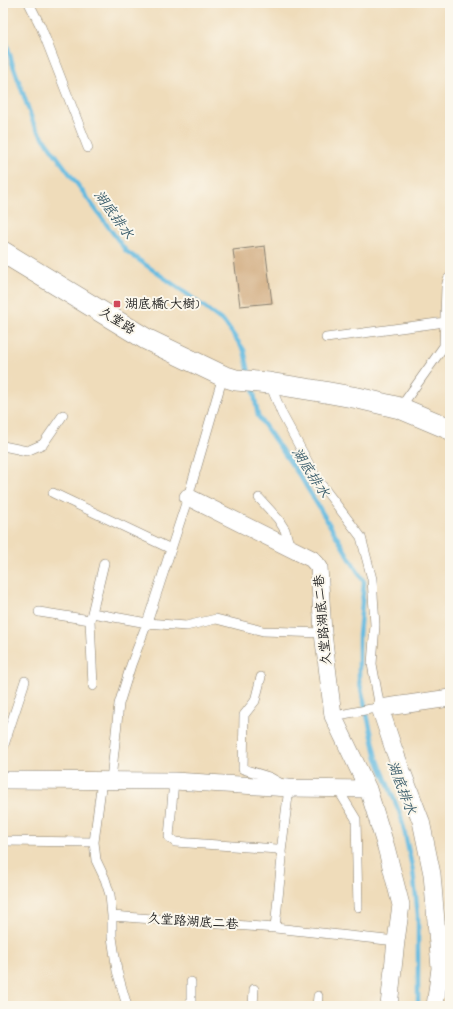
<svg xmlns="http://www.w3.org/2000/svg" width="453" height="1009" viewBox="0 0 453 1009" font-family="'Indie Flower','LXGW WenKai TC',sans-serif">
<rect width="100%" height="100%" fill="#fbf7ec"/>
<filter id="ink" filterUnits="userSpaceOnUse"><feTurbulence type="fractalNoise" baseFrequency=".025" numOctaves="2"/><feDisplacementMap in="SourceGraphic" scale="8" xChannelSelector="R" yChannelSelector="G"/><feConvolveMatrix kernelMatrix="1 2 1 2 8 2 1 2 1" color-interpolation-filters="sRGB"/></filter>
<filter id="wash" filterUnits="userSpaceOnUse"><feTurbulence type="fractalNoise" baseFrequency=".012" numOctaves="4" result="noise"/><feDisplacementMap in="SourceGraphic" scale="16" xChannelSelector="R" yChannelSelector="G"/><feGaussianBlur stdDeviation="0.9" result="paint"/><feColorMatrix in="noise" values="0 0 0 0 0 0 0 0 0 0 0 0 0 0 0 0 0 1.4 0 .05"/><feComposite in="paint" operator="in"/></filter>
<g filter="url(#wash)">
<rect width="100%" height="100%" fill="#efdcba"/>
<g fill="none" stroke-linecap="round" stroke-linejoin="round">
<path stroke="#63bae0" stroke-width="4.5" d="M3,31L12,62L34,125L126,251L187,294L225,323L244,350L250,377
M253,388L258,416L302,479L364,582L359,635V680L377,758L401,816L413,871L418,915V1006"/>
</g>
<g id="blocks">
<path fill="#d1ab7f" d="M265,246L272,303L240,306L233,250Z"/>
</g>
</g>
<g filter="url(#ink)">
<use href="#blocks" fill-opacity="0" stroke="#867c6b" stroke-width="1"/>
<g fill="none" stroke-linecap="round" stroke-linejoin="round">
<g stroke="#867c6b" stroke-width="10">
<path id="service" d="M29,3L41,27L88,148
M326,338L445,322
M270,384L282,414L317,479L361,537L372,579L375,625L372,664L380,708C365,709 349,714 333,716
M400,408L444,346L446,287L448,279L450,277
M3,446L27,451L43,444L63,415
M53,493L171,549
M259,498L278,519L285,530L290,548
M104,563L92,613L147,623L186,626L216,619L263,631L323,633
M39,612L90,620
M92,613L90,620L93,686
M261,677L255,701L244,715L243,769L269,777L289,788L281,852
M3,748L25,681
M102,780L94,842L96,860L105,879L110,895L112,916V937L117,971L127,1006
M111,780L119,704L131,665L147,623L188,497L223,376
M174,781L169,837L175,842L277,849L281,852L282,858L275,928
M337,788L356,819L358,907
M3,841L94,842
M112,916L275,928L396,941
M191,1006V982
M253,1006L254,989
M317,1006L318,996"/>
</g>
<g stroke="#867c6b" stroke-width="18">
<path id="minor" d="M188,497L312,559L319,567L323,633L333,716L368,789L386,847L401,905L396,941L389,1006
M3,780L174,781L289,788L368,789
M435,1006L440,968L432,874L421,821L394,750L380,708L450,698"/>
</g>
<g stroke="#867c6b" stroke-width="22">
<path id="tertiary" d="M3,252L146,339L223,376L236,380L269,383L319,391L358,398L400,408L450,429"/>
</g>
<use href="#service" stroke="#fff" stroke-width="9"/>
<use href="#minor" stroke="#fff" stroke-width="17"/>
<use href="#tertiary" stroke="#fff" stroke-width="21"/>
</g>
</g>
<rect fill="#d1495b" stroke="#fbf7ec" stroke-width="1.5" x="113" y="300" width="8" height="8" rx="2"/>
<g text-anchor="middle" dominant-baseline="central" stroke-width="4" stroke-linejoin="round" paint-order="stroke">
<g font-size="13" fill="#1c1c1c" stroke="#fbf7ec" text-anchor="start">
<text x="125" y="304">湖底橋(大樹)</text>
</g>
<g font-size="13" fill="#1c1c1c" stroke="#fbf7ec">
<text transform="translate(117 321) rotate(32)">久堂路</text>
<text transform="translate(323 620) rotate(-95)">久堂路湖底二巷</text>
<text transform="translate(193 922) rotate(4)">久堂路湖底二巷</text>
</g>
<g font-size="14" font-style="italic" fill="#385b6a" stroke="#fbf7ec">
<text transform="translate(113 215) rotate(54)">湖底排水</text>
<text transform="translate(310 473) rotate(57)">湖底排水</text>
<text transform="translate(401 788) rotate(69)">湖底排水</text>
</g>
</g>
<rect width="453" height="1009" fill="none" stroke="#fbf7ec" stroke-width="16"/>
</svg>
